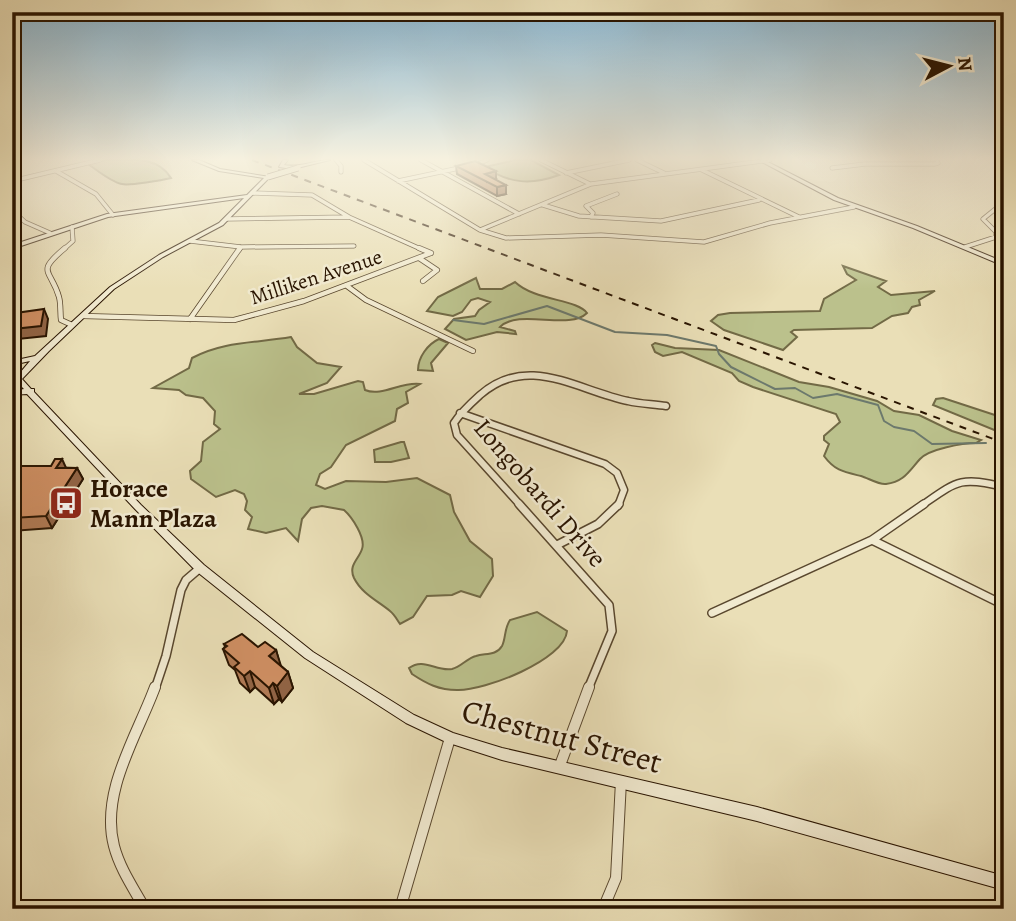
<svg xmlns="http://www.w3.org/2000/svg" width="1016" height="921" viewBox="0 0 1016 921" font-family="Alegreya,serif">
<rect width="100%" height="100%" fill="#eadfb7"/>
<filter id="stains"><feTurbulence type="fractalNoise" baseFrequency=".00286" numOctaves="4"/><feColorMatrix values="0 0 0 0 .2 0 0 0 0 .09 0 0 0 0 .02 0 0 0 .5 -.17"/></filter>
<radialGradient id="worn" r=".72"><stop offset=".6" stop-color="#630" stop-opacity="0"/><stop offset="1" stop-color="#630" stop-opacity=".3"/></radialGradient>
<path fill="#bbc18c" stroke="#726a46" stroke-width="2" d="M105,160C129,160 157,155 171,178C163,180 129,186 122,184C111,182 97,170 88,164Z
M515,160H531L559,175C532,185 509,184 485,167Z
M843,266L886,281L878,287L891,295L935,291L919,300L920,305L912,307L908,313L892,316L872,328L794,330L791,332L797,337L783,350L724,330L711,321L718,315L730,313L820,311L824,299L856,280L847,274Z
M476,278L480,289H502L515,282C535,301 577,299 587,313C569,331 519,308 500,327L515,331L516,334L497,332L466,340L445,329L454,319L475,316L479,310L490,302L478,298L471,300L462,312L453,316L427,311L438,297Z
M291,337L297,347L317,363L341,367L327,383L299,394H314L358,381L363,382L365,390C382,397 402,381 420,384L406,392L408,403L397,409L395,421L346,445L331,467L320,474L316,485L325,489L346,481L386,482L417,478L450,495L454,512L470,541L492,559L493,576L480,597L461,591L452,595L427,596L413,617L400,624C397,620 395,615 390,611C378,601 362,594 354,578C348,565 359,559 362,549C366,538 352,517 344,510L322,506L311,508L302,519L298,541L286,528L266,533L248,529L252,517L245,510L247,501L244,494L235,490L216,497L191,479L190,471L201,461L203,442L220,429L214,424L215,411L203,398L186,395L179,390L153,388L189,368L192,358C223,341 257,343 291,337Z
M439,339L448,343L431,363L433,371L418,370C418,357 428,344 439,339Z
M655,343L675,348L719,350L799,382L829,387L877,401L894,411L919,415L952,431L981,440L976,443C963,443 929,449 920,459C909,471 904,482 886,484C879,485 868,478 861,476C844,472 835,471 824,456L829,444L824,440V436L840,422L836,414L753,387L739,381L732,373L682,352L663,356L655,352L652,345Z
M943,398L1004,418V434L933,405L936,399Z
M401,442H404L409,458L391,462H375L374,450Z
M537,612L567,631C565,660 484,691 457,690C439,690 427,684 412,674L409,668C424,657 436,672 452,669C461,667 467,658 476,656C485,653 496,656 502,646C506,638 504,629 510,620Z"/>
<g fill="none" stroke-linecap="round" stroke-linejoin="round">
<path stroke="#6c796d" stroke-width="2" d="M453,320L484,324L547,306L615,332L667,335L716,346L719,354L731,367L775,389L795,388L813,398L837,394L878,405L884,421L894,427L914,431L932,444L986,443
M1000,433L1004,434"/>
<g stroke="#59472e" stroke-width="5">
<path id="street-far4" d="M336,160L341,166V172
M364,160L480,230L506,238L601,235L704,242L770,223L854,207
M421,160L519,214
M541,160L590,184
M637,160L664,173
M475,165L487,160
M832,168L865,164H935L938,163L937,160
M702,170L799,217
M56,171L96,194L113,215
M566,173L629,160
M12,181L100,160
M398,181L464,167
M252,193L312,195L349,217
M543,205L579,216L661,221L759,200
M12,210L25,222L50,233
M591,217L593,213L586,206L617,194
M227,219L349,217L423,250
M480,230L591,184L770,160
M190,241L241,247L354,246
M965,247L996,237V232L983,219L1004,202
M63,250L73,241L72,227
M239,250L241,247"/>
</g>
<g stroke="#59472e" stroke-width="6">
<path id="street-far3" d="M65,248C35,273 51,269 59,297C61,304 60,313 61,320L72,325
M419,248L431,253
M419,258L437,270L423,281
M347,286L366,300L473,351
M83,316L234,320L304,301L431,253
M190,319L240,248"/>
</g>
<g stroke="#59472e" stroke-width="9">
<path id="street-far2" d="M460,413L605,464L617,473L624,490L618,506
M521,506L457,435L454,423C461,412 470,404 480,395C528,353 576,390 628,401C640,404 654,404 666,406
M921,506C957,481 960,476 1004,487"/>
</g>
<g stroke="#59472e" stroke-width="10">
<path id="street-far1" d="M519,504L609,605L612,631L588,689
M872,540L1004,605
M557,545L598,524L619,504
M712,613L872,540L924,504
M155,689L166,656L181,590L186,580L200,568"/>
</g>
<g stroke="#59472e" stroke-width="12">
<path id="street" d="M559,768L589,687
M145,909C134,889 120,869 114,846C100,792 137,736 155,687
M400,909L450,738
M603,909L616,878L621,781"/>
</g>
<g stroke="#291400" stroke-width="2">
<path id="secondary" d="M192,160H199L220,169L270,177L223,225L163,257L114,289L49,351L22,379L31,389H34V392L141,505L204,565L313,652L414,715L453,733L502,748L757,807L1004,876V890L757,821L502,760L446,742L406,723L305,658L196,571L135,509L27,394L12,395V391L24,389L18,383L12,387V380L14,379L12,376V367H15L19,374L30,361L12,365V361L35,356L110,287L159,255L219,223L244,198L108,217L12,249V245L107,214L247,195L264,178L219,171Z
M283,160H288L284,165C300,168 314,160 330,160L293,169L279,167Z
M758,160H764L838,198L917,226L1004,262V266L913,228L834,200Z"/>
</g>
<use href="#street-far4" stroke="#f1ead0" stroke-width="3.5"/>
<use href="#street-far3" stroke="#f1ead0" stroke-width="4.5"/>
<use href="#street-far2" stroke="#f1ead0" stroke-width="6"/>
<use href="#street-far1" stroke="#f1ead0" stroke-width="7"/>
<use href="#street" stroke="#f1ead0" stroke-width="10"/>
<use href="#secondary" fill="#f1ead0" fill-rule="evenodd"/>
<path stroke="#291400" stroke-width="2" stroke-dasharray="7 7" stroke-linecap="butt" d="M252,160L1004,443"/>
<g stroke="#291400" stroke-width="7" stroke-linecap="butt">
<path id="secondary-bridge" d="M268,177L298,168"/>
</g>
<use href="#secondary-bridge" stroke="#f1ead0" stroke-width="5"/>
</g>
<path fill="#b27b55" stroke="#291400" stroke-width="2" d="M456,166L496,179L495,180L506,194L497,196L457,174Z
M12,466L77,468L83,479L52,528L12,531Z
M224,644L276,650L280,665L288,672L293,688L282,702L279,699L274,704L255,687L250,692L240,683L235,670L229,665L223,649L225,647Z"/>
<path fill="#916445" stroke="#291400" stroke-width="2" d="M496,171V179L487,182L485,174Z
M506,185V194L497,196V187Z
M44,309L48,319L46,336L18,339L13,329Z
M62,459L67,470L56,468Z
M77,468L83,479L52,528L46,516Z
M276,650L281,666L269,656Z
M250,671L255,687L250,692L244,676Z
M288,672L293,688L282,702L277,686Z
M273,683L279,699L274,704L269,688Z"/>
<path fill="#cf8f63" stroke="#291400" stroke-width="2" d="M475,161L496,171L485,174L506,185L497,187L456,166Z
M44,309L41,326L13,329L16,313Z
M55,459H62L56,468H77L46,516L12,518V466H51Z
M242,634L258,647L265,642L276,650L269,656L288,672L277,686L273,683L269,688L250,671L244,676L234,667L239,663L223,649L227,646L224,644Z"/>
<linearGradient id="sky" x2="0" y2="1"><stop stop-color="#88b7d4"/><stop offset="0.55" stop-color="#f6f1df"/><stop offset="1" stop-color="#f6f1df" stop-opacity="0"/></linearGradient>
<rect width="1016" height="289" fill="url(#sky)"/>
<defs>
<g id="bus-square" transform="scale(1.75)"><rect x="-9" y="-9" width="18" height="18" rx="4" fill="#8f2418" stroke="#f1ead0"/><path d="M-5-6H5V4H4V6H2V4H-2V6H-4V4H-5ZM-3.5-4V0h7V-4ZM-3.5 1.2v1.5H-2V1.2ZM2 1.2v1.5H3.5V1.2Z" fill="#fff"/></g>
</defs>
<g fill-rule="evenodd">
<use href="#bus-square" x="66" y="503"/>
</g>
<g text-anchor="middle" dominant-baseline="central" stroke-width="5" stroke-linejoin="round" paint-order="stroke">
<g font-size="21" fill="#291400" stroke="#f1ead0">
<text transform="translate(316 277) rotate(-18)">Milliken Avenue</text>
</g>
<g font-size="26" font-weight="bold" fill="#291400" stroke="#f1ead0" text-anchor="start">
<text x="90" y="488">Horace<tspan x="90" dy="30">Mann Plaza</tspan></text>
</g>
<g font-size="26" fill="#291400" stroke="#f1ead0">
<text transform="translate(540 493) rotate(49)">Longobardi Drive</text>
</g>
<g font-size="32" fill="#291400" stroke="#f1ead0">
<text transform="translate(562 736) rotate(15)">Chestnut Street</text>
</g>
</g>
<rect width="1016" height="921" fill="none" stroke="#eadfb7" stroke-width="42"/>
<rect x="14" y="14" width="988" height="893" fill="none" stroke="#291400" stroke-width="3.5"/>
<rect x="21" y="21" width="974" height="879" fill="none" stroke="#291400" stroke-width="2"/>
<g transform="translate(949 66) rotate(83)" stroke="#f1ead0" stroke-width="5" paint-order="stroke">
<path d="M0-5L12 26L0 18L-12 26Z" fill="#291400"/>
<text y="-10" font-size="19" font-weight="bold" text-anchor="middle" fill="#291400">N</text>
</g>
<rect width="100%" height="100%" filter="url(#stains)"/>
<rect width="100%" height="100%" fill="url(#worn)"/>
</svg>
